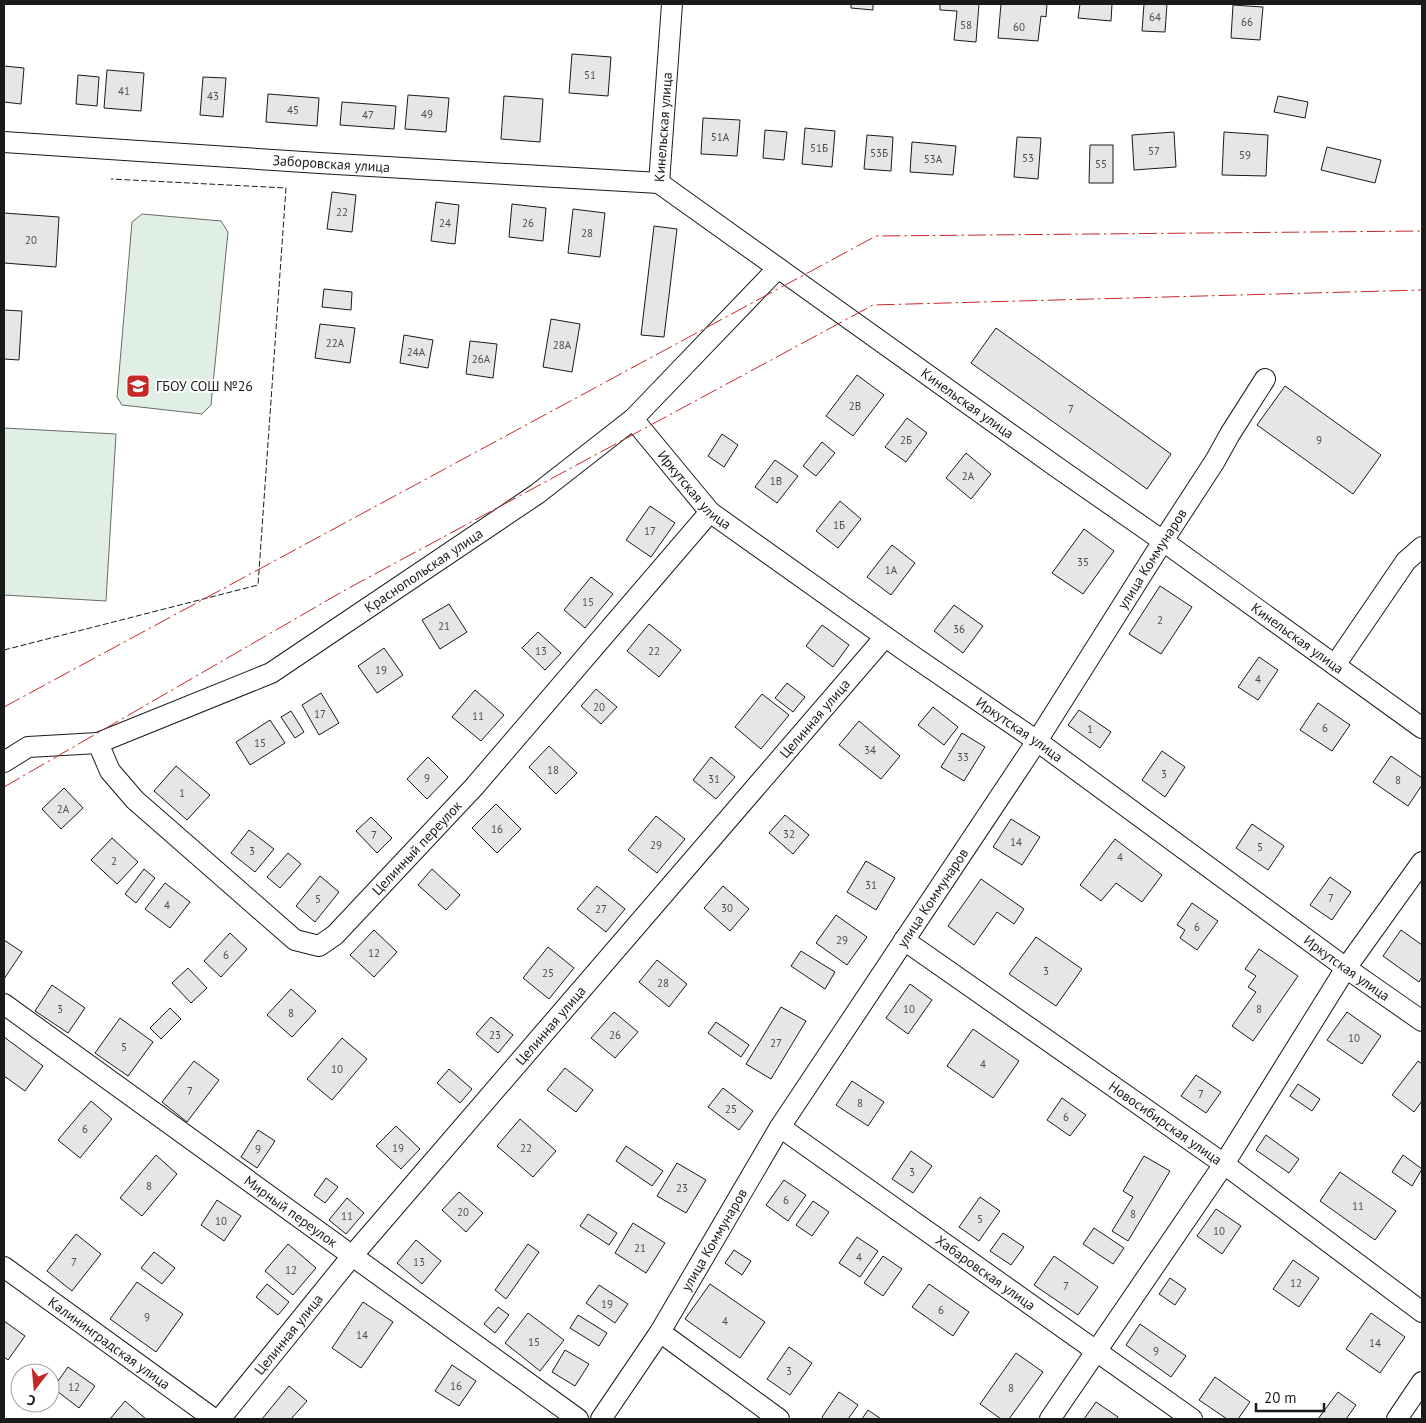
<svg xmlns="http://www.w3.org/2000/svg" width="1426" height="1423" viewBox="0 0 1426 1423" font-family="'PT Sans',sans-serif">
<rect width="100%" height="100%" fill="#fff"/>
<path fill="#e0efe3" stroke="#6a6a6a" d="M142,214L221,221L228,232L211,405L202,414L122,405L117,397L132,222Z
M4,428L116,434L106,601L4,595Z"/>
<path fill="#e6e6e6" stroke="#1a1a1a" d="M851,4H873V10L851,8Z
M940,4H979L976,42L954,40L957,11L940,10Z
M1001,4H1047L1046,17L1041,16L1038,41L998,38Z
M1080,4H1112L1111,21L1078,18Z
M1144,4H1167L1165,32L1142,31Z
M1233,5L1263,7L1260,40L1231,38Z
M572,54L611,57L608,96L569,93Z
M4,66L24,68L21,104L4,102Z
M107,70L144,73L141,111L104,108Z
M78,75L99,77L97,106L76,104Z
M203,77L226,78L223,117L200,115Z
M268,94L319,98L317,126L266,122Z
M408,95L449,98L446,132L405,129Z
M504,96L543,99L540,142L501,139Z
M1278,96L1308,102L1305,118L1274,112Z
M342,102L396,106L394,129L340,125Z
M703,118L740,120L737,156L701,154Z
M805,128L835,131L832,167L802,164Z
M765,130L787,132L784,160L763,158Z
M1174,132L1176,167L1134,170L1132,135Z
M1224,132L1268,135L1266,176L1222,175Z
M867,135L893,137L891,171L864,169Z
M1017,137L1041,138L1038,179L1014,177Z
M912,142L956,146L953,175L910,172Z
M1090,145H1113V183H1089Z
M1327,147L1381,160L1375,183L1321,170Z
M332,192L356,195L352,232L327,229Z
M436,202L459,205L455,244L431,241Z
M512,204L546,208L543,241L509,237Z
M573,209L605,213L600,257L568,253Z
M4,213L59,217L56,267L4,263Z
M654,226L677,229L664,337L641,335Z
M324,289L352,292L351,310L322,307Z
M4,310L22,311L19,360L4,359Z
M551,319L580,324L572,372L543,367Z
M320,324L355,328L350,363L315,358Z
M996,328L1171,454L1147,489L971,363Z
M404,335L433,340L428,368L400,363Z
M470,341L497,344L493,378L466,374Z
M857,375L884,395L853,436L826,416Z
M1285,386L1381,455L1353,494L1257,425Z
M907,418L927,433L906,462L885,447Z
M722,434L738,445L724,467L708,456Z
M822,442L835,453L816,476L803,466Z
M966,453L991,474L971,499L946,478Z
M775,460L798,476L777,503L755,487Z
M840,501L861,519L838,548L816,531Z
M650,506L675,523L651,557L626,540Z
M1084,529L1114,551L1083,594L1052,573Z
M892,545L915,563L891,595L867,577Z
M591,577L613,594L585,628L564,610Z
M1160,586L1192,607L1161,654L1129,634Z
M449,604L467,632L440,649L422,620Z
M954,605L983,626L963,653L934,631Z
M649,624L681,650L659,677L627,651Z
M822,625L849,645L833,667L806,646Z
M538,632L561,653L545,670L522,648Z
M384,648L403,675L377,693L358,666Z
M1259,657L1278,670L1258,700L1238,687Z
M787,683L805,697L793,712L775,698Z
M596,689L617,707L601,724L581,706Z
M475,690L504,715L481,741L452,717Z
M321,693L339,723L319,735L302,705Z
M762,694L789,715L761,749L735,727Z
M1318,703L1350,725L1332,751L1300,730Z
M933,707L958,727L944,745L918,725Z
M1079,710L1111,732L1100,748L1068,725Z
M291,711L304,732L295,738L281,717Z
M270,720L285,743L250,765L236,742Z
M859,721L900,756L881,779L839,745Z
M962,733L985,747L964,781L941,767Z
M549,746L577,773L556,794L529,767Z
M1162,751L1185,767L1165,797L1142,780Z
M1391,756L1422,778V785L1408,806L1373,782Z
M428,757L448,777L427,799L407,779Z
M711,757L735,777L716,799L693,780Z
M176,766L210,795L187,820L154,791Z
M64,788L83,808L61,829L42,809Z
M496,804L521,829L497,853L472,828Z
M785,815L809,835L793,854L769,833Z
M656,816L685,839L657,873L628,850Z
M371,817L392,838L377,853L356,831Z
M1011,819L1040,837L1022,865L993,847Z
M1252,824L1284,846L1268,870L1236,848Z
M249,830L274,849L255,872L231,853Z
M112,838L138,862L117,884L91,860Z
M1115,839L1162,875L1142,902L1116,883L1101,901L1080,885Z
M288,853L301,864L280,888L267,877Z
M866,861L895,878L876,910L847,892Z
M144,869L155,878L136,903L125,894Z
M432,869L460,895L446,910L418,885Z
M320,876L339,892L315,922L296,906Z
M1330,877L1351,892L1332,920L1310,905Z
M981,879L1024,909L1014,924L997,912L974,945L948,926Z
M165,883L190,902L170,928L145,909Z
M597,886L625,909L606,932L577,909Z
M723,886L749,909L730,931L704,908Z
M1192,903L1218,921L1197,950L1180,938L1185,930L1177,925Z
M836,915L867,937L847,965L816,943Z
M374,930L397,952L374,977L350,955Z
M1401,930L1422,945V977L1419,982L1383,956Z
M230,933L247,949L221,977L204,961Z
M1036,937L1082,969L1056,1006L1009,974Z
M4,940L22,952L4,979Z
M548,947L574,968L549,999L523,978Z
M1259,949L1298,976L1253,1041L1232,1026L1256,992L1248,987L1256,976L1245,969Z
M801,951L835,972L825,989L791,966Z
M657,960L687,984L669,1007L639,982Z
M188,968L207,988L191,1003L172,983Z
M910,984L932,1000L908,1034L886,1018Z
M52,985L85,1008L68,1033L35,1011Z
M291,989L316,1011L292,1037L267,1015Z
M781,1007L806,1021L771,1079L746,1064Z
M170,1008L181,1019L161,1039L150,1028Z
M614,1012L638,1032L615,1058L591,1038Z
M1347,1012L1381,1036L1362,1064L1327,1040Z
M491,1017L513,1035L498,1053L476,1034Z
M120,1018L153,1042L128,1076L95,1053Z
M716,1022L749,1045L741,1057L708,1033Z
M973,1029L1019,1061L993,1098L947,1066Z
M4,1037L43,1066L25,1091L4,1076Z
M342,1038L367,1059L332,1100L307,1079Z
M194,1061L219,1080L187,1122L162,1102Z
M1418,1061L1422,1064V1101L1414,1112L1392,1095Z
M565,1068L593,1090L576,1112L547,1090Z
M449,1069L472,1089L460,1103L437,1083Z
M1196,1075L1221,1092L1206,1113L1181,1096Z
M852,1081L884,1102L868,1126L836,1105Z
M1298,1084L1320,1099L1312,1111L1290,1096Z
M723,1088L753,1111L739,1130L708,1107Z
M1062,1098L1086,1115L1070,1136L1047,1120Z
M91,1101L112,1119L80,1158L58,1140Z
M520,1119L556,1151L533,1177L497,1146Z
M396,1126L420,1149L401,1169L376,1146Z
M258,1130L275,1141L257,1168L241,1157Z
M1266,1135L1299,1159L1289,1173L1256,1150Z
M626,1146L663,1171L652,1186L616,1161Z
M911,1151L932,1166L913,1193L892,1179Z
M156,1155L177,1174L142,1216L120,1198Z
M1403,1155L1422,1169L1412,1186L1392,1172Z
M1144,1156L1170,1171L1128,1241L1112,1231L1133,1197L1123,1191Z
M677,1163L706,1180L686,1213L657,1196Z
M1340,1172L1396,1211L1375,1240L1320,1201Z
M326,1178L338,1187L325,1203L314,1195Z
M784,1180L806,1195L788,1221L766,1205Z
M459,1192L483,1213L466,1232L442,1210Z
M980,1197L1000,1211L979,1241L959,1227Z
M347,1198L364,1213L346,1234L329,1220Z
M217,1200L241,1216L224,1241L201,1225Z
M813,1201L829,1212L812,1236L796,1225Z
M1216,1209L1241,1226L1222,1254L1197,1236Z
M588,1214L617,1233L609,1245L580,1226Z
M633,1223L665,1243L646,1273L615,1253Z
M1094,1228L1124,1248L1113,1264L1083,1244Z
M1003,1233L1024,1247L1011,1265L990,1251Z
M76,1234L101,1254L72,1291L47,1271Z
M857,1237L878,1251L860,1277L839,1263Z
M416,1240L441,1261L422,1284L397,1263Z
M288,1244L316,1268L293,1295L265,1271Z
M528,1244L539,1252L506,1299L495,1290Z
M734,1250L751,1261L742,1275L725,1263Z
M154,1252L175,1268L162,1284L141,1268Z
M883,1256L902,1269L883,1296L864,1283Z
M1054,1256L1098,1287L1078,1315L1034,1285Z
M1293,1260L1319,1278L1299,1307L1273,1289Z
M1170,1278L1186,1289L1175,1305L1159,1294Z
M137,1282L183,1314L156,1352L110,1319Z
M267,1284L289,1302L278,1315L256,1297Z
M710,1284L765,1322L740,1358L685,1319Z
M929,1284L969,1312L953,1336L912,1307Z
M599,1285L628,1304L615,1323L586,1303Z
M363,1302L393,1322L361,1368L332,1348Z
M498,1307L509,1315L495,1333L484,1324Z
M528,1313L564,1340L540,1371L505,1343Z
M1371,1313L1405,1337L1380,1373L1346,1349Z
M578,1315L607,1333L599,1346L570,1328Z
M4,1321L25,1336L8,1360L4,1357Z
M1140,1324L1186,1356L1171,1377L1126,1345Z
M789,1347L812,1363L790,1395L767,1379Z
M565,1350L589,1364L575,1386L552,1372Z
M1016,1353L1043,1372L1009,1419H1001L980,1404Z
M452,1365L476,1381L459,1406L435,1391Z
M68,1367L95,1386L79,1408L53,1388Z
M1215,1377L1250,1402L1238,1419H1227L1199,1400Z
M289,1386L307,1401L291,1419H262Z
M839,1392L858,1405L848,1419H824L822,1417Z
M1338,1392L1356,1405L1346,1419H1318Z
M125,1401L146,1419H110Z
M1096,1402L1118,1417L1117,1419H1084Z
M868,1410L881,1419H862Z"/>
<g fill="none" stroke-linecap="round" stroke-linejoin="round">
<g stroke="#1a1a1a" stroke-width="22">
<g id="minor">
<path id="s1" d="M4,142L319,163L659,183"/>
<path id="s2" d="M659,183L1058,468L1163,541L1422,728"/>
<path id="s3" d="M659,183L672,4"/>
<path id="s4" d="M633,419L710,512L904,650L1037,741L1346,968L1422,1021"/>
<path d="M1335,665L1406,561L1422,547"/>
<path id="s5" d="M98,743L110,771L135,800L295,940L319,946L335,935L474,787L710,512"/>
<path id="s6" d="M4,762L28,747L98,743L271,673L537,494L633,419L778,268"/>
<path id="s7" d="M904,940L1224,1164L1422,1312"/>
<path id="s8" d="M4,1004L578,1419"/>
<path id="s9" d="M780,1127L1192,1419"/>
<path id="s10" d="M4,1267L214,1419"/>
<path d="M660,1332L779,1419"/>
<path id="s11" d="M220,1419L352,1256L885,637"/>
<path id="s12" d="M601,1419L660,1332L780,1127L1037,741L1163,541L1215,461L1230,434L1265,379"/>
<path d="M1050,1419L1224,1164L1346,968L1422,862"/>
<path d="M1397,1419L1422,1382"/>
</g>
</g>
<use href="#minor" stroke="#fff" stroke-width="20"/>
<path stroke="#1a1a1a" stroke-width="1" stroke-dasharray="6 2.5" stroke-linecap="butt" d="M4,650L258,585L286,188L111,179"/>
<path stroke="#c62828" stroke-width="1" stroke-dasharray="18 4 2.5 4" stroke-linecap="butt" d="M4,707L876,236L1422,231
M4,787L347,589L873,305L1422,290"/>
</g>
<defs>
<g id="school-square" transform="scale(1.25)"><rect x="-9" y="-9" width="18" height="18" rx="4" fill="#c62828" stroke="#fff"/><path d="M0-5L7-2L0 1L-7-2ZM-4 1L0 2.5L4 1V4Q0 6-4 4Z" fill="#fff"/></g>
</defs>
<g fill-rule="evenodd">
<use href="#school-square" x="138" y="386"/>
</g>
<g text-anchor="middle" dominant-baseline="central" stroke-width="4" stroke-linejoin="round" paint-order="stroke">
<g font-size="11" fill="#4d4d4d">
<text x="1155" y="17">64</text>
<text x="1247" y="22">66</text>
<text x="966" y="25">58</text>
<text x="1019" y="27">60</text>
<text x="590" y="75">51</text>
<text x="124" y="91">41</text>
<text x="213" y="96">43</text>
<text x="293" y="110">45</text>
<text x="427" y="114">49</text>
<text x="368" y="115">47</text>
<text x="720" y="137">51А</text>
<text x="819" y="148">51Б</text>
<text x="1154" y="151">57</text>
<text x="879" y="153">53Б</text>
<text x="1245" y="155">59</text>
<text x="1028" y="158">53</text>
<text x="933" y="159">53А</text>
<text x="1101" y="164">55</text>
<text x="342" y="212">22</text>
<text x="445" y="223">24</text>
<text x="528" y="223">26</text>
<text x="587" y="233">28</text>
<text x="31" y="240">20</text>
<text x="335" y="343">22А</text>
<text x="562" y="345">28А</text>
<text x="416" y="352">24А</text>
<text x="481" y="359">26А</text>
<text x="855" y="406">2В</text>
<text x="1071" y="409">7</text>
<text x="906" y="440">2Б</text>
<text x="1319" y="440">9</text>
<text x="968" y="476">2А</text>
<text x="776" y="481">1В</text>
<text x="839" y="525">1Б</text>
<text x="650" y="531">17</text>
<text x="1083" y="562">35</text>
<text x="891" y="570">1А</text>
<text x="588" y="602">15</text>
<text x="1160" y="620">2</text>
<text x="444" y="626">21</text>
<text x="959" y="629">36</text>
<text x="541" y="651">13</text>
<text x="654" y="651">22</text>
<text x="381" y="670">19</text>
<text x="1258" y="679">4</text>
<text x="599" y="707">20</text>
<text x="320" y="714">17</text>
<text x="478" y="716">11</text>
<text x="1325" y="728">6</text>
<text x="1090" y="729">1</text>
<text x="260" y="743">15</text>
<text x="870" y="750">34</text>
<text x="963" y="757">33</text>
<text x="553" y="770">18</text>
<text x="1164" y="774">3</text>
<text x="427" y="778">9</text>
<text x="714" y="779">31</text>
<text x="1398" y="780">8</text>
<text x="182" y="793">1</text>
<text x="63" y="809">2А</text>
<text x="497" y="829">16</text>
<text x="789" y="834">32</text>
<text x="374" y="835">7</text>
<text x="1016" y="842">14</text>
<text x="656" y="845">29</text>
<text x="1260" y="847">5</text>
<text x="252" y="851">3</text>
<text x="1120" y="857">4</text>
<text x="114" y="861">2</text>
<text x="871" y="885">31</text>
<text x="1331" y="898">7</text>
<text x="318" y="899">5</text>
<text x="167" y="905">4</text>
<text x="727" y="908">30</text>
<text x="601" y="909">27</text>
<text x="1197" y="927">6</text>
<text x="842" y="940">29</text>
<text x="374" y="953">12</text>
<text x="226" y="955">6</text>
<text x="1046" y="971">3</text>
<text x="548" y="973">25</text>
<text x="663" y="983">28</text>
<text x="60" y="1009">3</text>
<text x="909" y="1009">10</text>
<text x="1259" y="1009">8</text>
<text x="291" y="1013">8</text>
<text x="495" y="1035">23</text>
<text x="615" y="1035">26</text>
<text x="1354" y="1038">10</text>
<text x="776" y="1043">27</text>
<text x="124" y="1047">5</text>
<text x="983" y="1064">4</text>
<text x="337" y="1069">10</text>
<text x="190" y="1091">7</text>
<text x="1201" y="1094">7</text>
<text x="860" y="1103">8</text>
<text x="731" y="1109">25</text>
<text x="1066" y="1117">6</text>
<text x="85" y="1129">6</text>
<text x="398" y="1148">19</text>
<text x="526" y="1148">22</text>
<text x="258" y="1149">9</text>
<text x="912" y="1172">3</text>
<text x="149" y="1186">8</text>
<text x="682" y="1188">23</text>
<text x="786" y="1200">6</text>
<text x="1358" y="1206">11</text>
<text x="463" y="1212">20</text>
<text x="1133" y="1214">8</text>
<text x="347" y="1216">11</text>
<text x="980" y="1219">5</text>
<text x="221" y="1221">10</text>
<text x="1219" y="1231">10</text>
<text x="640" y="1248">21</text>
<text x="859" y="1257">4</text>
<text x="74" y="1262">7</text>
<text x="419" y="1262">13</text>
<text x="291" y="1270">12</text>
<text x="1296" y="1283">12</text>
<text x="1066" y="1286">7</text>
<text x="607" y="1304">19</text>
<text x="941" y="1310">6</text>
<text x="147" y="1317">9</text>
<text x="725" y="1321">4</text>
<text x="362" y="1335">14</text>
<text x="534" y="1342">15</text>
<text x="1375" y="1343">14</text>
<text x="1156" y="1351">9</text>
<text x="789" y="1371">3</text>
<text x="456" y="1386">16</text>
<text x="74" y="1387">12</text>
<text x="1011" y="1388">8</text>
</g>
<g font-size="14" fill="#1a1a1a" stroke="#fff">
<text stroke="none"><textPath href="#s3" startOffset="56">Кинельская улица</textPath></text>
<text stroke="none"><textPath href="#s1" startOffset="328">Заборовская улица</textPath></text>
<text stroke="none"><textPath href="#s2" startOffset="379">Кинельская улица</textPath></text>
<text stroke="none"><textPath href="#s4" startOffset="94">Иркутская улица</textPath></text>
<text stroke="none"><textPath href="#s12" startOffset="1022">улица Коммунаров</textPath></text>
<text stroke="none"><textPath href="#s6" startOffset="469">Краснопольская улица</textPath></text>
<text stroke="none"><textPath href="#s2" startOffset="784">Кинельская улица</textPath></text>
<text stroke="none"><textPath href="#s11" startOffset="919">Целинная улица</textPath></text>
<text stroke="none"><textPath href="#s4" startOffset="499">Иркутская улица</textPath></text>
<text stroke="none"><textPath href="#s5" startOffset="445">Целинный переулок</textPath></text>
<text stroke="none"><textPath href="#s12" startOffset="618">улица Коммунаров</textPath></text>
<text stroke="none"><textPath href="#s4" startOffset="904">Иркутская улица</textPath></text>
<text stroke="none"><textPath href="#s11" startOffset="514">Целинная улица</textPath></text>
<text stroke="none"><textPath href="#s7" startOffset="319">Новосибирская улица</textPath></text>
<text stroke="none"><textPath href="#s8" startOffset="354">Мирный переулок</textPath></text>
<text stroke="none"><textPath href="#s12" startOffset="212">улица Коммунаров</textPath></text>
<text stroke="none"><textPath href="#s9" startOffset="252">Хабаровская улица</textPath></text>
<text stroke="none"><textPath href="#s11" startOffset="109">Целинная улица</textPath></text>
<text stroke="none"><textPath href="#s10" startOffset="130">Калининградская улица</textPath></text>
</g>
<g font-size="14" fill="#1a1a1a" stroke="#fff" text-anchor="start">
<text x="156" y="386">ГБОУ СОШ №26</text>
</g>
</g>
<rect width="1426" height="1423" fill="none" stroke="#1a1a1a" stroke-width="10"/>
<g transform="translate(35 1388) rotate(196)"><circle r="24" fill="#ffffff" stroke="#a3a3a3"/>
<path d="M0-4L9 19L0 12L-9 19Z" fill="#c62828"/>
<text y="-8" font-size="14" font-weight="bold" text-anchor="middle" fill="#1a1a1a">С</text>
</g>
<path d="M1256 1403v8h68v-8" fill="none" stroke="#1a1a1a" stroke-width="2.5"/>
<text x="1264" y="1403" font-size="15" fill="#1a1a1a" stroke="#ffffff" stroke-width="4" paint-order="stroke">20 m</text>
</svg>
